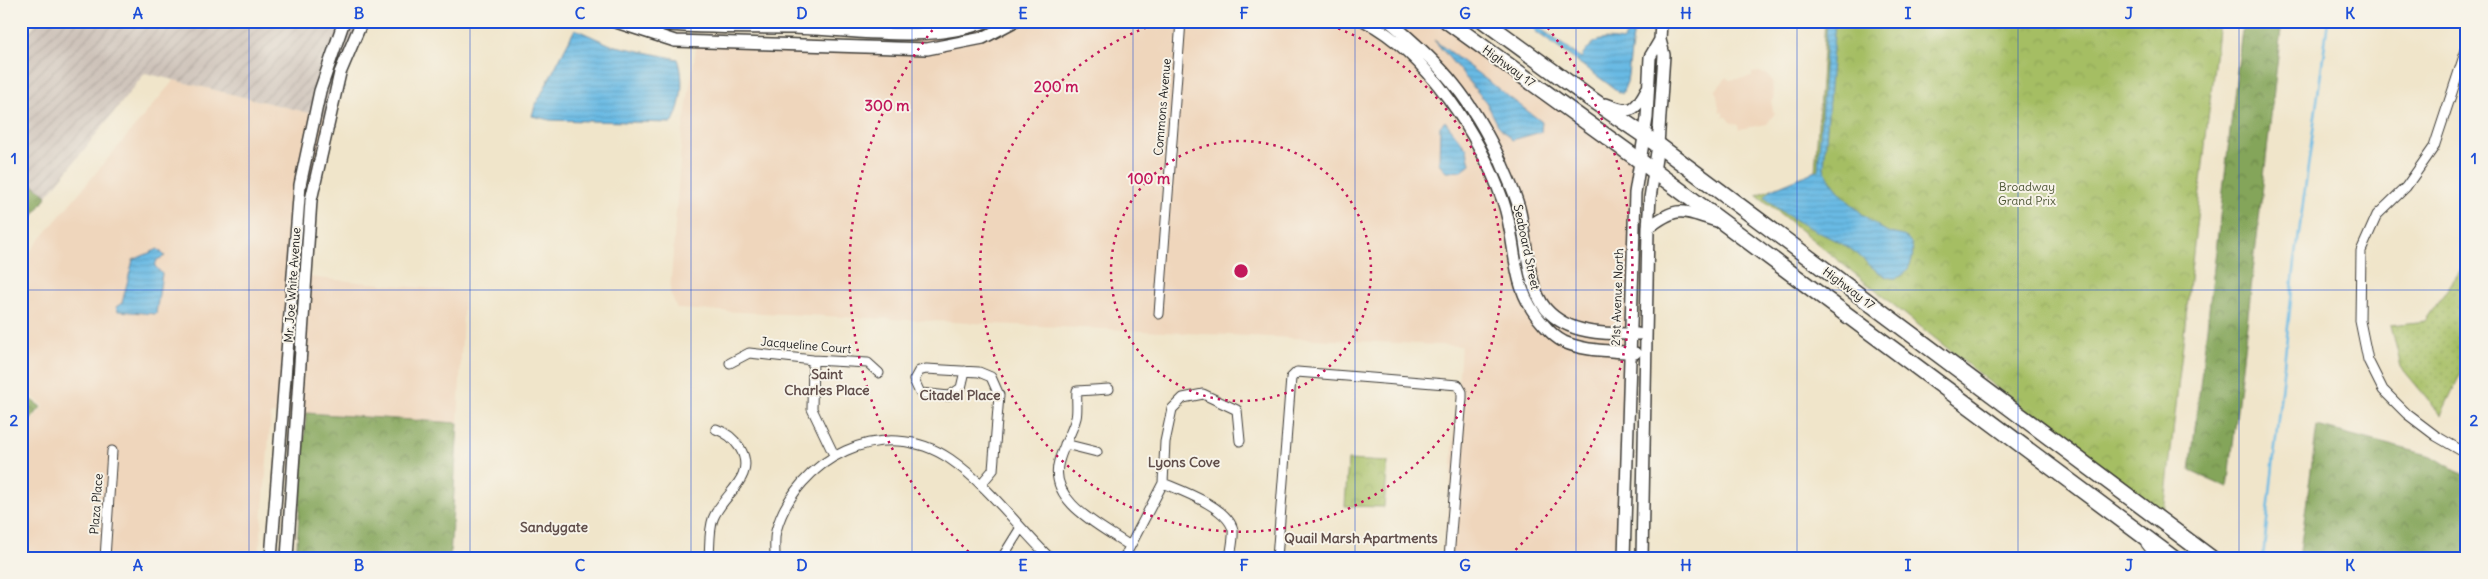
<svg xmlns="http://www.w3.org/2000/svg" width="2488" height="579" viewBox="0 0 2488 579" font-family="Delius,sans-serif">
<defs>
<pattern id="industrial-furrows" width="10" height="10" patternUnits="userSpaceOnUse" patternTransform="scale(1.25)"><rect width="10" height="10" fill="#cdc2b9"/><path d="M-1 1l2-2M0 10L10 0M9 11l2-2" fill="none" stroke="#afa69e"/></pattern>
<pattern id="grass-dots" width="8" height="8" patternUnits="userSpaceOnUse" patternTransform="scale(1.25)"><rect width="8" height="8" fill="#a5be64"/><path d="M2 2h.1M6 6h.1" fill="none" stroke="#8da356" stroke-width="1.8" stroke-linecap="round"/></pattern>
<pattern id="forest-crowns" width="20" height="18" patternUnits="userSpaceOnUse" patternTransform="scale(1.25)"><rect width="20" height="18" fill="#84a55a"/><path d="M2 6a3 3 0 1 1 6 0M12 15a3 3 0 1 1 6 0" fill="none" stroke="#6b864a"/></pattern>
<pattern id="park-crowns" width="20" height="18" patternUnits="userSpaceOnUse" patternTransform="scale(1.25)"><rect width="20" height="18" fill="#a5be64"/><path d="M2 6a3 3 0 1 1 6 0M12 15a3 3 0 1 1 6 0" fill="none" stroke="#8da356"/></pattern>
<pattern id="water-rules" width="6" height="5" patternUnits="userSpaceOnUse" patternTransform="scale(1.25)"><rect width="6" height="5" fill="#69bae4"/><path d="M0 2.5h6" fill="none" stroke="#5a9fc3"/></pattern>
</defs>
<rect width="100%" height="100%" fill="#f7f3e8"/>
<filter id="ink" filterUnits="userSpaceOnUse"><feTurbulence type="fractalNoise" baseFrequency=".02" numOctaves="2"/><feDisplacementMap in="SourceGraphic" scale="10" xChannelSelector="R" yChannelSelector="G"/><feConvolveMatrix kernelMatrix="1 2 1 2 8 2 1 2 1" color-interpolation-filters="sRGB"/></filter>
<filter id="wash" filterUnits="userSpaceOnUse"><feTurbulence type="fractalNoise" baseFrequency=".0096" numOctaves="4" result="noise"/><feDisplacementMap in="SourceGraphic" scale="20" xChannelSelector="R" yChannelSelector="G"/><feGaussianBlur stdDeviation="1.12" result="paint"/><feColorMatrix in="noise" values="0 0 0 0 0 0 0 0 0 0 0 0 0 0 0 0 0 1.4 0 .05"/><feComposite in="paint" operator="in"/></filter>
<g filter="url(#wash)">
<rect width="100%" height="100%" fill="#f0e5ca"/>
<path fill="#efd6bc" d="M928,21H1447L1640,161L1624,558H1445L1461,346L677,309L670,292L682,134L697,42L908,48Z
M1759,72L1768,75L1772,81L1774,100H1771L1773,111L1775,113L1767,124L1739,129L1738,125L1730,122L1726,117H1723V112L1720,113L1716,90L1727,77L1729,80L1752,77V73Z
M174,80L330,118L311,200L306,277L464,292L458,423L271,414L259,558H21V434L44,406L21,388V262Z"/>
<path fill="url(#industrial-furrows)" d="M38,21H362L330,118L145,73L47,196L21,174V41Z"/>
<path fill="url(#grass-dots)" stroke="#606d40" d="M2467,261V360L2441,415L2401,367L2391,325L2425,321Z"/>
<path fill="url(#forest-crowns)" stroke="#50603b" d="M2243,21H2282L2228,488L2190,471Z
M21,174L47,196L21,234Z
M21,392L41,407L21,432Z
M306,413L458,423L450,558H296Z
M2317,426L2432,456L2467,477V558H2299Z"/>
<path fill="url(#park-crowns)" stroke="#606d40" d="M1825,21H2219L2163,522L1757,195L1815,172Z
M1348,460L1388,462L1384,507L1345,506Z"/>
<path fill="url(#water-rules)" stroke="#426b80" d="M1629,21H1635L1627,82L1622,94L1535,31L1533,23L1581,58C1594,39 1599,37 1622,41L1628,33Z
M1827,21H1835L1824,168C1830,187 1869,223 1888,232C1894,235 1904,234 1909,240C1918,251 1910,275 1896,278C1883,281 1862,257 1852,250C1826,233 1785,221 1765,196L1772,189L1818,170Z
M575,29L611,45L678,59C685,78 682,106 672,123L550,120L532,116L535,106Z
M1434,40L1542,122L1541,132L1512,140L1498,125L1486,102Z
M1445,121L1467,149L1470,164L1461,171L1446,172L1439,163L1440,126Z
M158,249L165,256L157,260L155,266L162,274L156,314L118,311L116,307L122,303L133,260Z"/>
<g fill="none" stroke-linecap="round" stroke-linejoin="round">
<path stroke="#69bae4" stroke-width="2.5" d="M2263,558L2295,262L2328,21"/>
</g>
</g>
<g filter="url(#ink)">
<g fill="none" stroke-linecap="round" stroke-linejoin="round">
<g stroke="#3c3a36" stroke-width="11">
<path id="street" d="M2467,47L2434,147L2406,187L2377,215L2361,251L2360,321L2368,360L2383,390L2407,414L2436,436L2467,454
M1159,314L1181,21
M813,360L812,409L834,455
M730,363L749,353L813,360L868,363L879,373
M965,371L961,388L949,396L920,393L914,380L919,371L926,369L979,372L991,377L999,395L993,470L981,484
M1109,389L1077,391C1076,399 1078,410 1076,418C1072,433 1063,446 1059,461C1047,502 1103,527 1130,546
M1065,444L1097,452
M1163,483C1182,491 1228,507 1233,530C1234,538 1231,550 1230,558
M2146,544L2157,558
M105,558L112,451
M709,558C710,546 709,530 713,519C722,494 758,478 740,448C733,438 727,433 716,429
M775,558C775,549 774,539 776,531C796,458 884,414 950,459C989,486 1017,526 1050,558
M1002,558L1020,529
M1124,558L1163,483L1165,442L1172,409L1183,398L1203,394L1237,410L1240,441
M1277,558L1291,378L1297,372L1458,385L1462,392V398L1449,558"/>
</g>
<g stroke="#3c3a36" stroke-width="14">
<path id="secondary" d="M613,21L675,41L927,49L983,38L1015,21
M652,21L660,24C705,29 749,27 794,28C858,30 927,44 988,21
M1365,21C1427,53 1480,136 1503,201C1519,247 1508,286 1544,325C1549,331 1556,338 1564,342C1587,352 1610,350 1635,353
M1389,21C1443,66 1471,98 1501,162C1507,177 1515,192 1519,208C1527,238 1526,285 1546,309C1569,335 1606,334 1638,334
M1606,104C1631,114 1635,112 1647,89
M1648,228C1679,204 1682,211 1717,221
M271,558L300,185L320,91L344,21
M287,558L311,200L340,73L362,21
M1624,558L1635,193L1647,118L1650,57L1660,40
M1642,558L1648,228L1650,198L1658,145L1664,55L1660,40L1661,21"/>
</g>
<g stroke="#3c3a36" stroke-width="18">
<path id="highway" d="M1447,21L1654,171L2173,558
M1484,21L1588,97L1658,145L2211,558"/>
</g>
<use href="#street" stroke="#fff" stroke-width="9"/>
<use href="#secondary" stroke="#fff" stroke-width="11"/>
<use href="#highway" stroke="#fff" stroke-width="15"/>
</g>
</g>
<path fill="none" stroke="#1d4ed8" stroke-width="1" stroke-opacity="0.55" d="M249,21V558M470,21V558M691,21V558M912,21V558M1133,21V558M1355,21V558M1576,21V558M1797,21V558M2018,21V558M2239,21V558M21,290H2467"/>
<g fill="none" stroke="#c2185b" stroke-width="2.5" stroke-dasharray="2.5 5">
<circle cx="1241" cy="271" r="130"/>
<path d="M1317 21A261 261 0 1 1 1165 21"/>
<path d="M974 557A391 391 0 0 1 939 22M1543 22A391 391 0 0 1 1508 557"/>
</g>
<g text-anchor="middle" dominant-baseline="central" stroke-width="4" stroke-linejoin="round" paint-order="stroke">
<g font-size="12" fill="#1c1c1c" stroke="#f7f3e8">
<text transform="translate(1509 66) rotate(36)">Highway 17</text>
<text transform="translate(1162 107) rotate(-85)">Commons Avenue</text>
<text transform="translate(1527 247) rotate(78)">Seaboard Street</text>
<text transform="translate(292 285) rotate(-86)">Mr. Joe White Avenue</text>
<text transform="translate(1849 288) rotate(37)">Highway 17</text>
<text transform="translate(1617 297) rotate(-88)">21st Avenue North</text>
<text transform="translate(806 345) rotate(5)">Jacqueline Court</text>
<text transform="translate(96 504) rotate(-86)">Plaza Place</text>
</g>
<g font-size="12" fill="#4c5535" stroke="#f7f3e8">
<text x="2027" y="186">Broadway<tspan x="2027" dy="14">Grand Prix</tspan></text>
</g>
<g font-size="14" font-weight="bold" fill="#614f4b" stroke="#f7f3e8">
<text x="827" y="374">Saint<tspan x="827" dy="16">Charles Place</tspan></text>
<text x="960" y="395">Citadel Place</text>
<text x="1184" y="462">Lyons Cove</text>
<text x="554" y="527">Sandygate</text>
<text x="1361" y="538">Quail Marsh Apartments</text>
</g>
</g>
<circle cx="1241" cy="271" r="8" fill="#c2185b" stroke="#f7f3e8" stroke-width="2.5"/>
<g font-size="15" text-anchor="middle" font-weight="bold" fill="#c2185b" stroke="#f7f3e8" stroke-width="4" stroke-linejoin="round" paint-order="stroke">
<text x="1056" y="92">200 m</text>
<text x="887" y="111">300 m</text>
<text x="1149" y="184">100 m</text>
</g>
<rect width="2488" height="579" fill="none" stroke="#f7f3e8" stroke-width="55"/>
<rect x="28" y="28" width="2432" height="524" fill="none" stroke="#1d4ed8" stroke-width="2"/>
<g font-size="16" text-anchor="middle" font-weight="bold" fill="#1d4ed8">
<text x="138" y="19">A</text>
<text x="359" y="19">B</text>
<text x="580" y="19">C</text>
<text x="802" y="19">D</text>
<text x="1023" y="19">E</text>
<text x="1244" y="19">F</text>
<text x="1465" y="19">G</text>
<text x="1686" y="19">H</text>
<text x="1908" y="19">I</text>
<text x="2129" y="19">J</text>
<text x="2350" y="19">K</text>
<text x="14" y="164">1</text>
<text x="2474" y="164">1</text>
<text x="14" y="426">2</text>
<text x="2474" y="426">2</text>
<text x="138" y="571">A</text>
<text x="359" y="571">B</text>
<text x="580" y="571">C</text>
<text x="802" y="571">D</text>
<text x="1023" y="571">E</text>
<text x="1244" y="571">F</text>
<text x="1465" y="571">G</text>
<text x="1686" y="571">H</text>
<text x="1908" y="571">I</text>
<text x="2129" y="571">J</text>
<text x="2350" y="571">K</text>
</g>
</svg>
